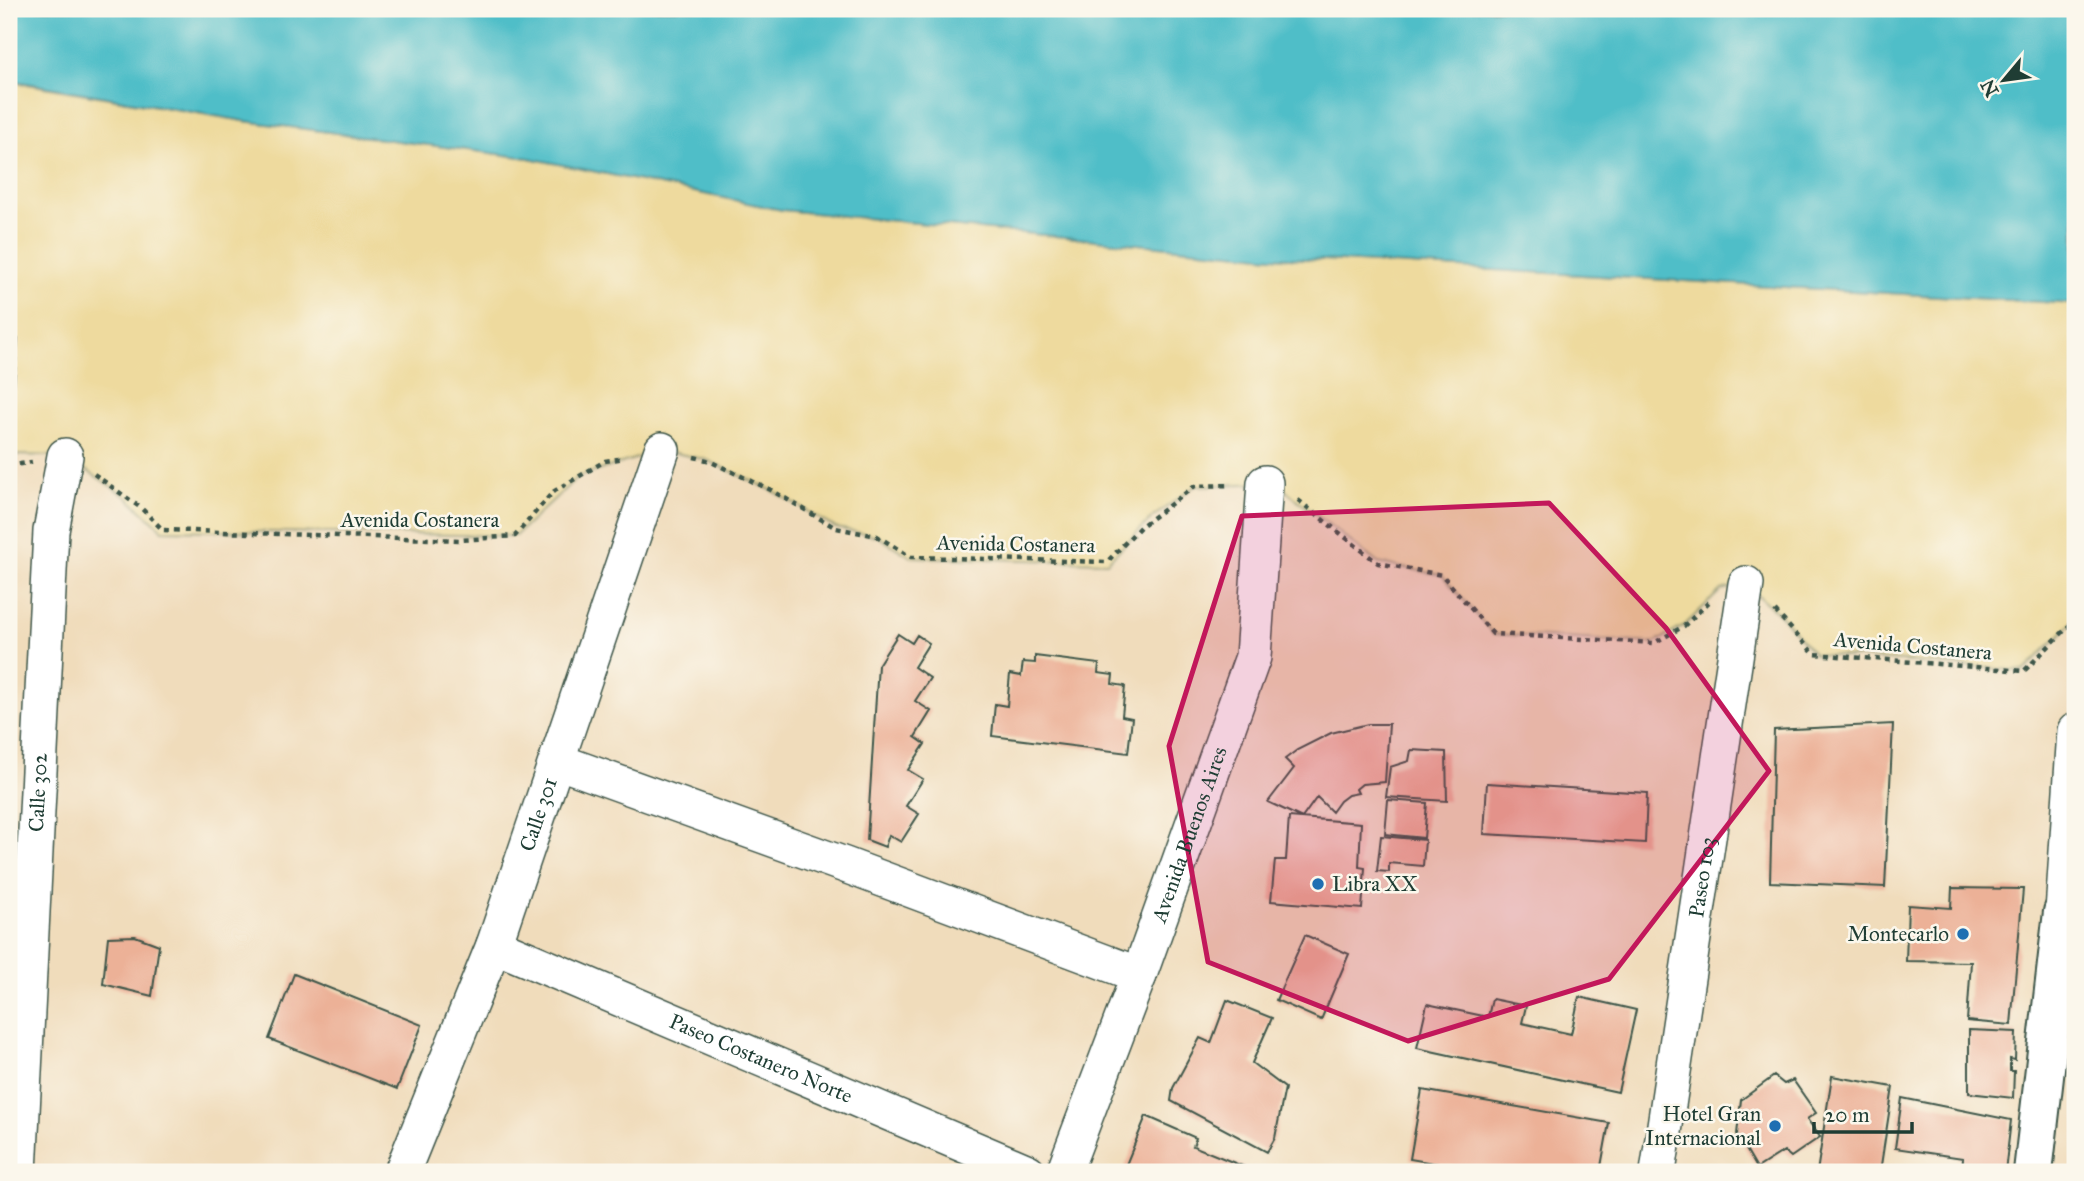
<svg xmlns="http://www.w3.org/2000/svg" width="2084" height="1181" viewBox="0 0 2084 1181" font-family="'IM FELL Great Primer',serif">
<rect width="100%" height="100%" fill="#fbf7ec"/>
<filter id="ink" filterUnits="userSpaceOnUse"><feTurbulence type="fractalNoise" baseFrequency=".0143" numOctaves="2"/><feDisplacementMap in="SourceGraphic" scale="14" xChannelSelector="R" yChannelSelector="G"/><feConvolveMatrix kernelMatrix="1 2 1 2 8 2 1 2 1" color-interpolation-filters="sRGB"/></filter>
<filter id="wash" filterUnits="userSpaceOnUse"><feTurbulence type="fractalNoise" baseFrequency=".00686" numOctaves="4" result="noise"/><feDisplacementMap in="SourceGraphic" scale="28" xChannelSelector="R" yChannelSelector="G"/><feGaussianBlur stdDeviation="1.57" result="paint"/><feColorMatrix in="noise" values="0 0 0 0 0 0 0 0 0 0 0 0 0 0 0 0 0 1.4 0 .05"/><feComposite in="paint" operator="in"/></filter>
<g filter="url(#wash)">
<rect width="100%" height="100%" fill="#f0dcbb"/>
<path fill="#eeda9e" stroke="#868c69" stroke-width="2" d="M9,81L244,121L529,158L782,210L1273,257L2075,304V620L2024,671L1814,654L1783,618L1746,584L1721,590L1684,626L1654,643L1493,634L1442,575L1378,563L1281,487L1265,483L1195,486L1153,517L1107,562L911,557L877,536L836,528L771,490L707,460L662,450L578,477L515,536L163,530L127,497L65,456L9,455Z"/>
<path fill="#50bec8" stroke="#387e7e" stroke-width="2" d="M9,9H2075V304L1273,257L782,210L529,158L244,121L9,80Z"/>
<g id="blocks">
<path fill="#ecb197" d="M9,338L18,339L11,421H9Z
M898,634L912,643L917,635L929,643L914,667L930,678L915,701L931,711L915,737L925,744L908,770L923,779L906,806L919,814L901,842L889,835L885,847L867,840L878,665Z
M1035,656L1099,664L1098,673L1113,675L1112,684L1125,686L1122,716L1132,718L1128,753L992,736L995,704L1007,706L1010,674L1021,676L1023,662L1035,663Z
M1368,724H1389L1385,782L1362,784L1356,789L1358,793L1348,795L1340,801L1332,812L1317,797L1302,818L1268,802L1294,768L1285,759L1297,750L1331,733Z
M1893,724L1885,887L1770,882L1774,730Z
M1411,750L1446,752L1447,801L1386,797L1390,767L1409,761Z
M1487,783L1647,793L1645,843L1484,834Z
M1388,800L1427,803L1424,838L1385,834Z
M1289,817L1361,823L1359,867L1365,868L1362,909L1271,901L1275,860H1286Z
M1381,836L1425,840L1423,866L1389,863V872L1377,871Z
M1952,888L2023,889L2011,1025L1967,1021L1971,962L1906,961L1908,905L1951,908Z
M1305,935L1349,954L1321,1020L1276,1000Z
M135,936L159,945L152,996L103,984L108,937Z
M294,974L422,1025L397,1089L269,1039Z
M1579,997L1636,1010L1618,1092L1417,1048L1427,1004L1488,1017L1492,999L1526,1006L1522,1023L1571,1034Z
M1227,1000L1272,1018L1252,1063L1285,1088L1275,1138L1267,1152L1171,1101L1173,1088L1200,1038L1211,1043Z
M1969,1030L2016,1032L2015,1060L2010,1059V1071H2014L2013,1098L1969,1093Z
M1774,1076L1784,1084L1793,1080L1816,1113L1807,1119L1820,1137L1791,1157L1784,1151L1757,1168L1737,1134L1741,1100Z
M1832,1076L1893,1087L1880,1172H1817Z
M1422,1090L1609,1123L1600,1172H1485L1410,1159Z
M1902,1098L2011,1120L2005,1172H1962L1963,1158L1895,1148Z
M1146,1116L1196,1138L1193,1146L1257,1172H1123Z"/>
</g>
</g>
<g filter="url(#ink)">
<use href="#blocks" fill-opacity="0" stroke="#3e5548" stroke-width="2"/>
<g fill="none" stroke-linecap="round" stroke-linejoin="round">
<g stroke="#3e5548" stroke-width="38">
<g id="minor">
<path d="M557,761L845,865L1139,975"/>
<path d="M2063,912L2075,731"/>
<path id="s1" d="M494,945L1028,1172"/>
<path id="s2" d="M19,1172L51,531L65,456"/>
<path id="s3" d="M402,1172L494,945L662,450"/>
<path id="s4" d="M1064,1172L1139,975L1253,657L1265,483"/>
<path id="s5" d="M1658,1172L1746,584"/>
</g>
</g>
<g stroke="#3e5548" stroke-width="42">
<path id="tertiary" d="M2033,1172L2063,912L2075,913"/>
</g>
<path stroke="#3e5548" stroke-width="4.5" stroke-dasharray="5 5" stroke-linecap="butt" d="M694,457L707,460L771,490L836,528L877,536L911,557L1107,562L1140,527L1195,486L1231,485
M9,466L32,462
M94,474L141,508L163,530L461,540L515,536L553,492L605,461L624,458
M1298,500L1378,563L1442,575L1493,634L1654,643L1684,626L1709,602
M1775,611L1814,654L2024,671L2075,620"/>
<use href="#minor" stroke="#fff" stroke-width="35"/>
<use href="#tertiary" stroke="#fff" stroke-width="38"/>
</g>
</g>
<path fill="#c2185b" fill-opacity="0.2" stroke="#c2185b" stroke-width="5" stroke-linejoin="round" d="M1549,503L1666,628L1769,771L1609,979L1408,1041L1208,962L1169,746L1242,516Z"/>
<g fill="#1f6fb2" stroke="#fbf7ec" stroke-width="2.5">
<circle cx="1318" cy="884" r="7"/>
<circle cx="1963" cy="934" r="7"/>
<circle cx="1775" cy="1126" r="7"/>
</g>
<g text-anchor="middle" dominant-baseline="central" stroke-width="5" stroke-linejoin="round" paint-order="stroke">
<g font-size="21" fill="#1f3d34" stroke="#fbf7ec">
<text x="420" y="520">Avenida Costanera</text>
<text transform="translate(1016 544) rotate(1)">Avenida Costanera</text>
<text transform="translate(1913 646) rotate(5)">Avenida Costanera</text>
<text stroke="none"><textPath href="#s2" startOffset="380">Calle 302</textPath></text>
<text stroke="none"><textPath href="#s3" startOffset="383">Calle 301</textPath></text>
<text stroke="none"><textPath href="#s4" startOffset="360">Avenida Buenos Aires</textPath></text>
<text stroke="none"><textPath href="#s5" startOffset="298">Paseo 103</textPath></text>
<text stroke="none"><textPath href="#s1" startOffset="290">Paseo Costanero Norte</textPath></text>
</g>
<g font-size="21" fill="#1f3d34" stroke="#fbf7ec" text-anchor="end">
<text x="1332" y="884" text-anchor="start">Libra XX</text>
<text x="1949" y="934">Montecarlo</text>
<text x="1761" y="1114">Hotel Gran<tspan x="1761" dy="24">Internacional</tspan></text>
</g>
</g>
<rect width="2084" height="1181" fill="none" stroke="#fbf7ec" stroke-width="35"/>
<g transform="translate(2004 80) rotate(241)" stroke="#fbf7ec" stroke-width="5" paint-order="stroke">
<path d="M0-5L12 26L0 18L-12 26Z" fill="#1f3d34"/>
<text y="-10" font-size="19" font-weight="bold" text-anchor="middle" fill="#1f3d34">N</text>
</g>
<path d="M1814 1122v10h98v-10" fill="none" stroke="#1f3d34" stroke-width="3.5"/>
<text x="1825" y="1122" font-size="21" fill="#1f3d34" stroke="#fbf7ec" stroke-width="5" paint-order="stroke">20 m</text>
</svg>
